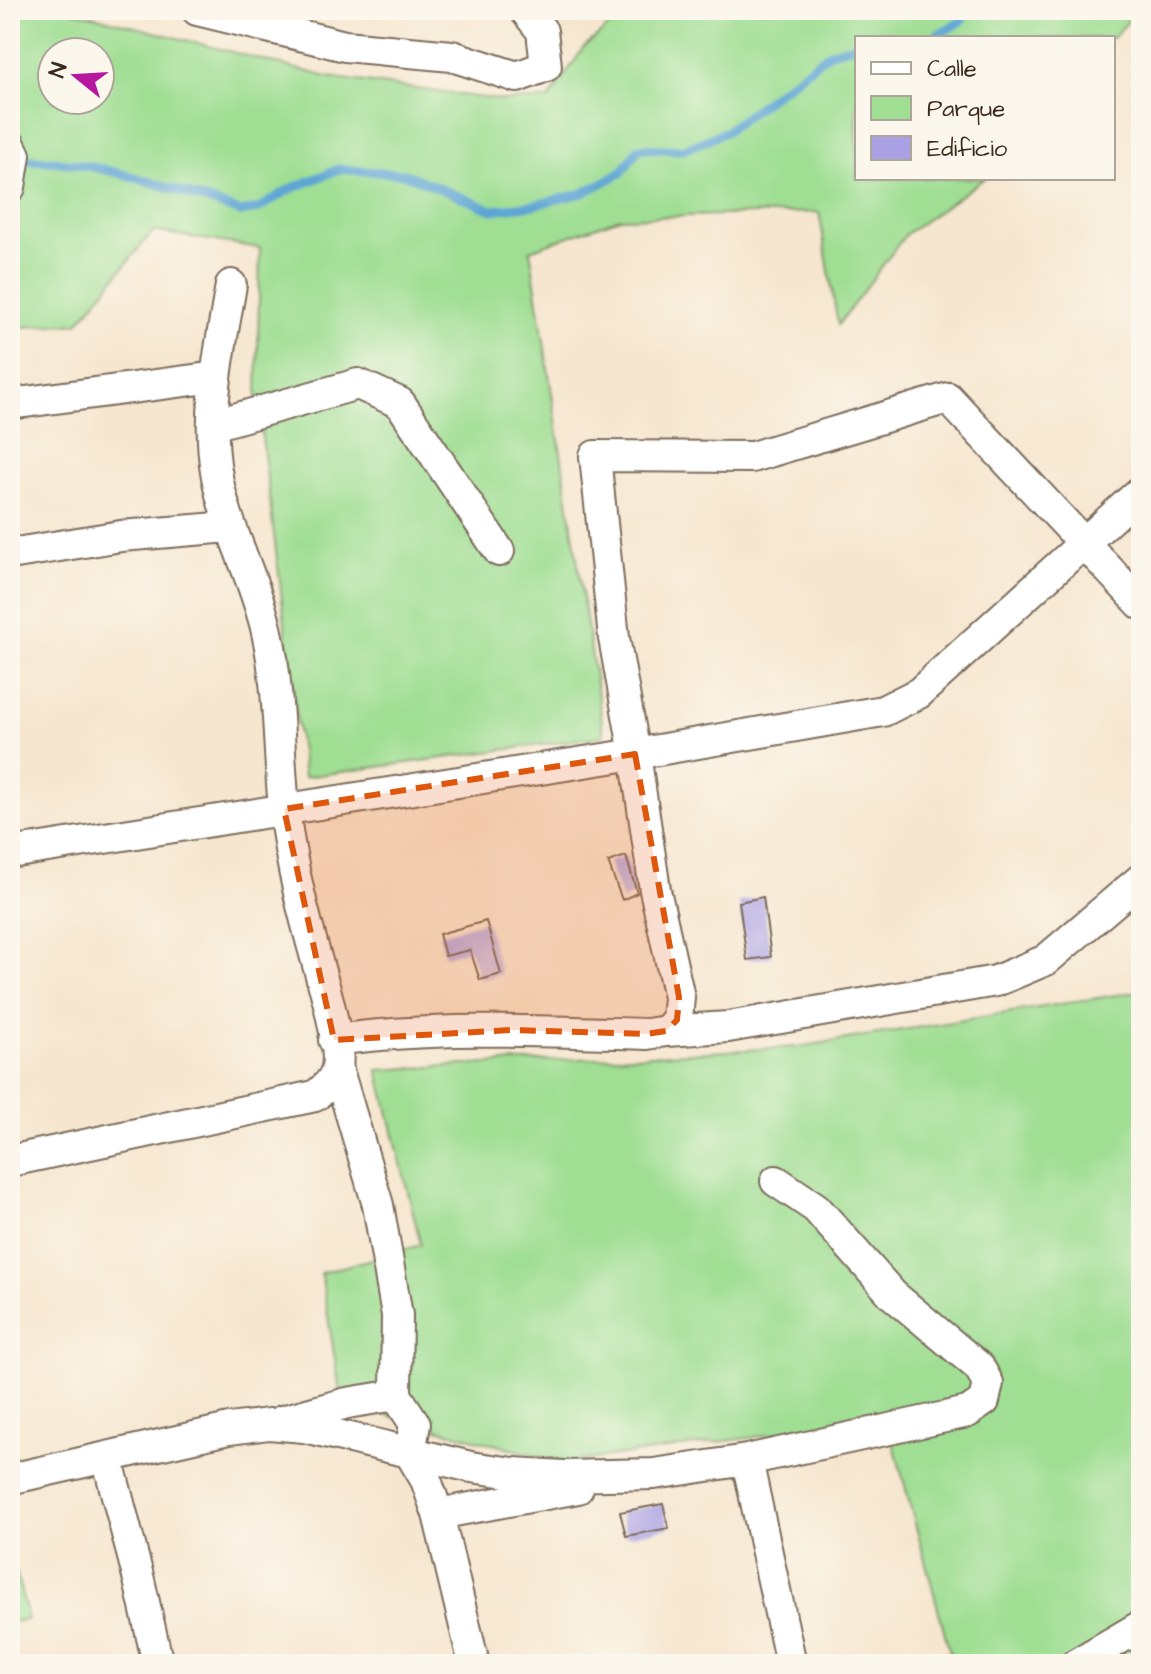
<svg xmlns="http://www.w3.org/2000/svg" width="1151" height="1674" viewBox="0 0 1151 1674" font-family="'Architects Daughter',sans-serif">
<rect width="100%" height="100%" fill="#fbf7ec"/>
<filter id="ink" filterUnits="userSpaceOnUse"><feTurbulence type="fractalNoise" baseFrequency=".0125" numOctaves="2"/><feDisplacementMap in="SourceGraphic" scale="16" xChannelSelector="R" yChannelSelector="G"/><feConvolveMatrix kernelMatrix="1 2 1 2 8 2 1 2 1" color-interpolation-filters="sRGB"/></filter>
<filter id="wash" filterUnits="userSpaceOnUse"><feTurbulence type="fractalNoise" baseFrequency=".006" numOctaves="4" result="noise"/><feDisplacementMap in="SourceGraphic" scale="32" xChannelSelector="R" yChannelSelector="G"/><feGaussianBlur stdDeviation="1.8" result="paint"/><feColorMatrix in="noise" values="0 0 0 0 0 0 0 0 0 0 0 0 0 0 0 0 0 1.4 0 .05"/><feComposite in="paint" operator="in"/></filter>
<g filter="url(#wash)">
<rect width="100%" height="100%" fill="#f6e6cf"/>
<path fill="#9fde93" stroke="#6d8458" stroke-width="2" fill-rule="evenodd" d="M10,10H70L328,77L506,101L549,99L584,47L629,10H1138L1113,38H857V178H985L906,234L838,325L819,212L620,218L530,250L604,736L304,777L257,397L260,248L153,231L78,323L10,328ZM52,52H100V100H52Z
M1141,991V1664H953L887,1419L564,1463L342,1403L321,1273L421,1245L378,1070L798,1047Z
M10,1548L28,1619L10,1623Z"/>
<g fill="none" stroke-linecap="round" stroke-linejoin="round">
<path stroke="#5da5d4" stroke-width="9" d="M932,38L961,21L969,10
M21,160C97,159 169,188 240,212L258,209L288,190L339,169L405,174L492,210L534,205L583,193L621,173L639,148L683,150L725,132L831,52L857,45"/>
</g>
<g id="blocks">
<path fill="#aaa0e4" d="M626,856L637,893L622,900L608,862Z
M763,897L771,957L747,960L739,902Z
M486,921L501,974L480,980L470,950L445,956L439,934Z
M663,1504L669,1528L626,1536L620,1512Z"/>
</g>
</g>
<g filter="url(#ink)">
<use href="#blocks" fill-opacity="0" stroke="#7c6c5c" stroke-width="2"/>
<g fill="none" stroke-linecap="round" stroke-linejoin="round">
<g stroke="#7c6c5c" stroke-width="34">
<path id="minor" d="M197,10L345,46L452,56L517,77L546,66L542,31L525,10
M10,145L15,155L10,187
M10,404L216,377
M213,425L358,384L400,403L499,551
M10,554L121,536L230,527
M10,853L635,754L883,711L919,693L1141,491
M666,1031L728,1027L996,981L1046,960L1141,879
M334,1040C438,1026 543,1031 647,1034L666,1031L677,1020L679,997L655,890L635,754L614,638L595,456L752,457L948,398L1141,604
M337,1067L378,1205L397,1315L396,1395L415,1424L410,1453L426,1480L438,1514L474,1664
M10,1161L315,1096C325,1088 334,1081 337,1068C341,1049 328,998 322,979C306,923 290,865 284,807C278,749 280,690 267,632C255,577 225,527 216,471C206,410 221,345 231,285
M282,1421L347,1403L396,1395
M107,1457L139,1580L158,1664
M747,1460L791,1664
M10,1479L229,1429L269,1424L304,1427L471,1467L514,1473L564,1476L654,1474L747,1460L968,1412L984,1401L988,1383L979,1367L893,1295L816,1208L776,1181
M438,1514L578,1488
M1076,1664L1141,1626"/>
</g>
<use href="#minor" stroke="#fff" stroke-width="30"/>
</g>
</g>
<path fill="#df570d" fill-opacity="0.2" stroke="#df570d" stroke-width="6" stroke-dasharray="16 10" stroke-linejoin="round" d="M635,754L679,997L677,1020L666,1031L647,1034L511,1030L334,1040L284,809Z"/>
<rect width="1151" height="1674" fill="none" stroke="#fbf7ec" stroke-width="40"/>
<rect x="855" y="36" width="260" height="144" fill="#fbf7ec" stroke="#aea59a" stroke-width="2"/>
<rect x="871" y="62" width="40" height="12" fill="#ffffff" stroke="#aea59a" stroke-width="2"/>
<text x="927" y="76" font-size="24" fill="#3b2a1e">Calle</text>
<rect x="871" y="96" width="40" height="24" fill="#9fde93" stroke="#aea59a" stroke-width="2"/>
<text x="927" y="116" font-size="24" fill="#3b2a1e">Parque</text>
<rect x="871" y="136" width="40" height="24" fill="#aaa0e4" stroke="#aea59a" stroke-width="2"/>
<text x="927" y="156" font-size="24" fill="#3b2a1e">Edificio</text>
<g transform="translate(76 76) rotate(288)"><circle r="38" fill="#fbf7ec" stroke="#aea59a" stroke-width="2"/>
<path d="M0-6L14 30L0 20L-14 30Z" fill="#b5179e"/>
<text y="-12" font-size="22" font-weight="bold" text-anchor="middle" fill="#3b2a1e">N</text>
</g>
</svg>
